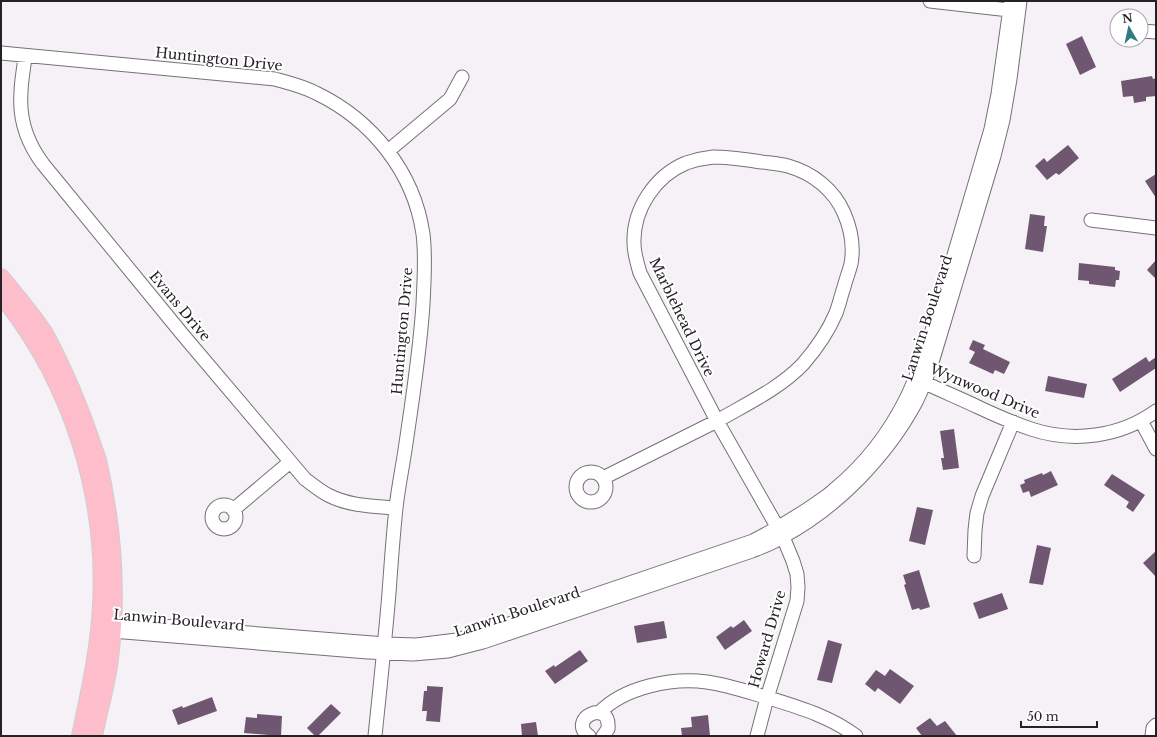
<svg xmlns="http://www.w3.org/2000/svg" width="1157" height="737" viewBox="0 0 1157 737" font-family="'Libre Baskerville',serif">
<rect width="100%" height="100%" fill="#f6f1f7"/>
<path fill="#705771" d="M1082,36L1096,67L1080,75L1066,44Z
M1152,76L1153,79L1156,78V96L1146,97V101L1134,103L1133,96L1123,97L1121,81Z
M1068,145L1079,158L1059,175L1056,173L1047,180L1035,166L1044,158L1047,162Z
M1156,174V198L1145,181Z
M1030,214L1045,216L1044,226H1047L1043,252L1025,249Z
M1156,260V279L1147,270Z
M1079,263L1115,267V270L1120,271L1119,280H1116L1115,287L1089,284V281L1078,280Z
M973,340L985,345L983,349L1010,362L1004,374L995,370L993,374L969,363L975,352L969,349Z
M1146,357L1149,362L1156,357V368L1120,392L1112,379Z
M1048,376L1087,384L1084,398L1045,391Z
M954,429L959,468L943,470L941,458H944L940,431Z
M1051,471L1058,485L1031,497L1029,491L1023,493L1020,485L1025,483L1024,480L1042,473L1043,475Z
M1112,474L1145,495L1133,512L1126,507L1129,502L1104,485Z
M917,507L933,510L925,545L909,541Z
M1037,545L1051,548L1043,585L1029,583Z
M1156,551V577L1143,563Z
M919,570L930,607L920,610L919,608L912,610L904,585L906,584L903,575Z
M1002,593L1008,609L979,619L973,603Z
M744,620L752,631L725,650L716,637L731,626L733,628Z
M664,621L667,638L637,643L634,626Z
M828,640L842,644L832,683L817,680Z
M580,650L588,661L555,684L545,671L554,665L555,667Z
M890,669L914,686L900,704L878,688L875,692L865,684L876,670L885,676Z
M427,686L443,687L440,722L426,721L427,711H422L424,691H427Z
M212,697L217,711L178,725L172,710L182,706L183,708Z
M331,704L341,713L318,736H315L307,728Z
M257,714L282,716L281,736L244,733L246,717L257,718Z
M708,715L710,736H682L681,728L692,727L691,717Z
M930,718L937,726L945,721L957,736H922L916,728Z
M536,722L538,736H522L521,724Z"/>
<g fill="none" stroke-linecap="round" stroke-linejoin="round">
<g stroke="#757176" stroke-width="15">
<path id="minor" d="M930,1L1018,11
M1011,1L998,94L991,129L925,354C919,369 913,385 906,399C889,433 864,465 835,489C830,494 824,498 818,502C797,517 776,529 753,541L503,626L457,640L416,645L385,644L112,622L100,626L106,630L112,631L368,652L413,654L448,651L483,642L752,551C762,547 773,543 782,537C837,508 887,456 916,402C923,388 928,374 933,359L994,156L1003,120L1010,79L1020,1
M1141,31L1156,32
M1,53L275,79C289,83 303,86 316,93C372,120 414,172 423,234C426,257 424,281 423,304C420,353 412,402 405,450C402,470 398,489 396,508C393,536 391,565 389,593C385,641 380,688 375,736
M25,56C24,68 21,81 21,93C19,119 28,144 43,164L183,335L305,479C313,485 320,491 328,495C349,506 373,506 396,508
M388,151L450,99L462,77
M713,157C727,157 741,159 755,161C766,163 778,163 788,166C813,173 834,190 844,213C851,229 854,247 851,264C849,272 846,279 844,287C841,296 839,305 836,313C828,332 816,349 803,364C779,389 746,404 717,421L640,273C637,263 634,253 634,243C633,209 655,176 686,163C695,160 704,158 713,157Z
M1091,220L1156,228
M917,379C937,389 957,397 978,407C995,415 1013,423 1031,429C1073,443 1120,437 1156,411
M1141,421L1156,449
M576 487a15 15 0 1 1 30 0a15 15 0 1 1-30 0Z
M603,478L717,421L783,537L793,561L797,574L798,587L797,601L767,698L757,736
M212 517a12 12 0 1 1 24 0a12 12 0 1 1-24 0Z
M233,510L290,462
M974,556L975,530L977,513L982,496L1013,422
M599,713C624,687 673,677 707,682C729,685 751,693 772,699C801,708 831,717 856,736
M589,736C566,719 611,697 608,729L603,736
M1152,736L1153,728L1156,725"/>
</g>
<g stroke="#cfcecf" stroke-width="18">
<path id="major" d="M1,277C16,295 31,313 44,332C51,344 57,357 63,370C73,391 81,412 89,434C92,443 95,452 98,460C113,525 118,593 110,659C107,685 99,710 94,736
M1,295C71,381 107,494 101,605C99,649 89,693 80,736"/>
</g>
<use href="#minor" stroke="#fff" stroke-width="13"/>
<use href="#major" stroke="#febdcb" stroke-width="16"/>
</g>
<g text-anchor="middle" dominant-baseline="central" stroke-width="4" stroke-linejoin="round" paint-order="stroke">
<g font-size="14" fill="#242224" stroke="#fff">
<text transform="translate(219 59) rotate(6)">Huntington Drive</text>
<text transform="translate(180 306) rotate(50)">Evans Drive</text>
<text transform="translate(682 317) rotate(64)">Marblehead Drive</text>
<text transform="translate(927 318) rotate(-72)">Lanwin Boulevard</text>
<text transform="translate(402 331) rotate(-85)">Huntington Drive</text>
<text transform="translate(985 391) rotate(23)">Wynwood Drive</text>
<text transform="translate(517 612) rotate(-18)">Lanwin Boulevard</text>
<text transform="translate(179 620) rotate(5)">Lanwin Boulevard</text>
<text transform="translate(767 639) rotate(-74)">Howard Drive</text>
</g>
</g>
<rect width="1157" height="737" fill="none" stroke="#242224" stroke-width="4"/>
<g transform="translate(1129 28) rotate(351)"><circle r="19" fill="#ffffff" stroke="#a7a7a7"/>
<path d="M0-3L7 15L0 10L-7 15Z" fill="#317a80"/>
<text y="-6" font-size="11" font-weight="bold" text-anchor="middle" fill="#242224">N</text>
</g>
<path d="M1021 721v6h76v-6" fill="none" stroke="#242224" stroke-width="2"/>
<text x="1027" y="721" font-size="12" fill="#242224" stroke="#ffffff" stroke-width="3" paint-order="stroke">50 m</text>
</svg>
